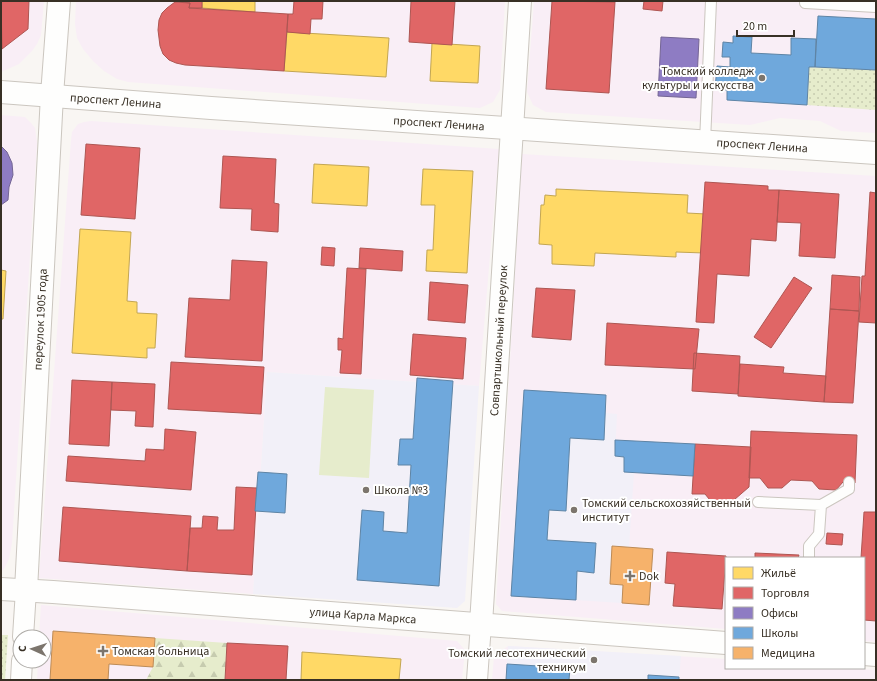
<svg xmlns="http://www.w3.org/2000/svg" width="877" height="681" viewBox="0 0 877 681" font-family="'Source Sans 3',sans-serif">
<defs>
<pattern id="grass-dots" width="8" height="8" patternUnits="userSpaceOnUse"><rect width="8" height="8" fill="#e6eccc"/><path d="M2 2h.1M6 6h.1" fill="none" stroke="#c6cbaf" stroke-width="1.8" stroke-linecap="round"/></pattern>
<pattern id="forest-firs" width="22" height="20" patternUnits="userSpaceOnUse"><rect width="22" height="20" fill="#e6eccc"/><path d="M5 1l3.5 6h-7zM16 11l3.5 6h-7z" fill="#c6cbaf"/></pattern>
</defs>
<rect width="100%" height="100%" fill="#f9f6f3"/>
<path fill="#f9eef6" d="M1,1H44L41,35L37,44L32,51L19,64L1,72Z
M76,1H505L500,90L493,102L480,108L128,82L117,79L104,71L93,61L83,49L77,38L75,24Z
M534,1H876V133L841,131L820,121L780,118L750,125L546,112L533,105L527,92Z
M1,115L25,117L31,123L35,128L37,143L12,543L9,559L4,569L1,572Z
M91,121L499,149L479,386L267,372L253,594L39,578L71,140L72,132L78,124L84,122Z
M522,154L876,176V642L864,641V558H726V629L502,611L496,604Z
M41,605L457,641L465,650L462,680H37L38,661H44V637H39Z
M508,646L726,659V668H844L876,670V680H492L494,656Z"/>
<path fill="#f2f0f8" d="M267,372L479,386L465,601L457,608L253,594Z
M524,390L606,395V413L617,414L615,456L624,457V472L634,473L629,547H612L610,583L623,585L622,603L511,596Z
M508,646L681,656L679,680H506Z"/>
<path fill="url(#grass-dots)" d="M809,67L876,70V110L807,105Z
M1,635H8L5,680H1Z"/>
<path fill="url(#forest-firs)" d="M155,638L227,643L225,680H146L153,667Z"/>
<path fill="#e6eccc" d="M325,387L374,390L369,478L319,475Z"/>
<path fill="#ffd966" stroke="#c3a652" d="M202,1H255V12L202,8Z
M287,32L389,38L386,77L284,71Z
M432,43L480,46L478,83L430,81Z
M314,164L369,167L367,206L312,203Z
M423,169L473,171L467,273L426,271L427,250H433L435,205H421Z
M556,189L688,195L687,213L706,214L704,253L676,252V257L595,253L594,266L552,264V245L539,244L541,205H544L545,195L556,196Z
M80,229L131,232L127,301L137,302V313L157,314L155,348H147V358L72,353Z
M1,270L6,271L3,319H1Z
M302,652L401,659L399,680H301Z"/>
<path fill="#e06666" stroke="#ae5652" d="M1,1H29L28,29L2,49Z
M175,1H202V8H189L190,3Z
M294,1H323L322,19H311L310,34L287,32L288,14H293Z
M411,1H455L452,45L409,42Z
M552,1L615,2L609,93L546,89Z
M644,1H663L662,11L643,9Z
M175,2L190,3L189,8L288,14L284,71L185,65L176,63L169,60L163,54L160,46L158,30L159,20L162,13L167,8Z
M86,144L140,148L135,219L81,215Z
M223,156L276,159L274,203L279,204L278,232L251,230L252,209L220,208Z
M705,182L768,186V190H779L776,241L751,239L749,276L717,274L714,323L696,322Z
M779,190L839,194L835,258L799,256L801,223L777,222Z
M870,192L876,193V323L859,322L862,276H865Z
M322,247L335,248L334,266L321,265Z
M360,248L403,251L402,271L359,268Z
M232,260L267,262L262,361L185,357L189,298L230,300Z
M347,268L366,269L361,374L340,373L342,350H338V338L343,339Z
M832,275L860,277L859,311L830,309Z
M794,277L812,288L771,348L754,337Z
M430,282L468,285L465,323L428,320Z
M536,288L575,290L571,340L532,337Z
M830,309L859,311L853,403L824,402Z
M607,323L699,329L695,369L605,365Z
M413,334L466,338L463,379L410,375Z
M694,353L740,356L738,394L692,391Z
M171,362L264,367L261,414L168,409Z
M740,364L784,367L783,373L826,376L824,402L738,396Z
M72,380L112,382L109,446L69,444Z
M112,382L155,384L153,427L135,426L136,411L111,410Z
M165,429L196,432L191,490L66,481L68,456L145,461L146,449L164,450Z
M751,431L857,435L855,483L843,482L836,490L819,489L812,481L791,480L782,488H768L760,478H749Z
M695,444L751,447L749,487L727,506L714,505L705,494H692Z
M236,487L257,488L252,575L187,571L190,528H202L203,516L218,517L217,530H234Z
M63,507L191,516L187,571L59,561Z
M864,512H876V621L864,620V558H861Z
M827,533L843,534L842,545L826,544Z
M667,552L726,556L722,609L673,606L675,584L665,583Z
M755,553L799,555L798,558H755Z
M227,643L288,646L286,680H225Z"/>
<path fill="#8e7cc3" stroke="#746594" d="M661,37L699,39L696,98L658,96Z
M1,146L7,152L12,163L13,175L9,187L8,200L1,205V211Z"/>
<path fill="#6fa8dc" stroke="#5e84a5" d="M818,16L876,19V70L815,67Z
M733,36L752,37L751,53L791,55V38L816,39L815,67H809L807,105L727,100V90L715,89L717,66L730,67V57H722L723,42L733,43Z
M417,378L453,381L439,586L357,580L362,510L384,512L383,531L407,533L411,465H398L400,439H413Z
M524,390L606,395L604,440L570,438L566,511L549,510L547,540L596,543L594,573L577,571L576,600L511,596Z
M615,440L695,444L693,476L624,472V457L615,456Z
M258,472L287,474L285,513L255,511Z
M507,664L570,668L569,680H506Z
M648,675L679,677V680H648Z"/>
<path fill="#f6b26b" stroke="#bd8b56" d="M612,546L653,549L649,605L622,603L623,585L610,584Z
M53,631L155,638L153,667L109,664L108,680H50Z"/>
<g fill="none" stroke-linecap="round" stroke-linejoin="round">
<g stroke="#cbc6bf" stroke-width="12">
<path id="service" d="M805,3L876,7
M705,142L711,1
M758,502L821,505
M809,558V546L819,534L821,505L849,489V482"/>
</g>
<g stroke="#cbc6bf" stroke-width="22">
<path id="minor" d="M23,637L26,590
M21,680L22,661
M477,680L481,624"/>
</g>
<g stroke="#cbc6bf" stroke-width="24">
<g id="tertiary">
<path id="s1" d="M1,589L53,592L726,643"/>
<path id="s2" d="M26,590L52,95"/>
<path id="s3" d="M481,624L520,1"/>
<path d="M864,654L876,655"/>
</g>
</g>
<g stroke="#cbc6bf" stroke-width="24">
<path id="secondary" d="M52,95L59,1"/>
</g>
<g stroke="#cbc6bf" stroke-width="24">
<g id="primary">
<path id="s4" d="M1,92L211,108L876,153"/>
</g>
</g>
<use href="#service" stroke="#fefefd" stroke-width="10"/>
<use href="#minor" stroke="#fefefd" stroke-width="20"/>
<use href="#tertiary" stroke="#fefefd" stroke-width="22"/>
<use href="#secondary" stroke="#fefefd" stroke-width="22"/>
<use href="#primary" stroke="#fefefd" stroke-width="22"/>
</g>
<g fill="#7c756d" stroke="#fff" stroke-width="1.5">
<circle cx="762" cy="78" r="4"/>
<circle cx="366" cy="490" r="4"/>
<circle cx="574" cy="510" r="4"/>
<path d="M628 570h4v4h4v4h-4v4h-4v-4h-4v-4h4z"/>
<path d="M101 645h4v4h4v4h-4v4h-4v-4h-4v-4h4z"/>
<circle cx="594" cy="660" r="4"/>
</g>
<g text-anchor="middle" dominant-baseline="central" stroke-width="4" stroke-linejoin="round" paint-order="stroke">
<g font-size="12" fill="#383025" stroke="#fff" text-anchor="start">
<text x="754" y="71" text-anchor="end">Томский колледж<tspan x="754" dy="14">культуры и искусства</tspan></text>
<text x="374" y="490">Школа №3</text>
<text x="582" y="503">Томский сельскохозяйственный<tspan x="582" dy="14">институт</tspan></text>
<text x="639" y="576">Dok</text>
<text x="112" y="651">Томская больница</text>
<text x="586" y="653" text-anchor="end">Томский лесотехнический<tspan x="586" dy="14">техникум</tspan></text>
</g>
<g font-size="12" fill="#383025" stroke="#fff">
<text stroke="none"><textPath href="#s4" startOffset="115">проспект Ленина</textPath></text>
<text stroke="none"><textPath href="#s4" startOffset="439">проспект Ленина</textPath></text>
<text stroke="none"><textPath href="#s4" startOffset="763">проспект Ленина</textPath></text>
<text stroke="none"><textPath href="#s2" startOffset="271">переулок 1905 года</textPath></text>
<text stroke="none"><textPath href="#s3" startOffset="284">Совпартшкольный переулок</textPath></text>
<text stroke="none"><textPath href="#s1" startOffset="363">улица Карла Маркса</textPath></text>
</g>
</g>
<rect width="877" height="681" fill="none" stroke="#383025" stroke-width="4"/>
<rect x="725" y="557" width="140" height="112" fill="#ffffff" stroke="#afaca8"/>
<rect x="733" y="567" width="20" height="12" fill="#ffd966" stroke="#afaca8"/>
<text x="761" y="577" font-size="12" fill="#383025">Жильё</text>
<rect x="733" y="587" width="20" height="12" fill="#e06666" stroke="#afaca8"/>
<text x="761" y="597" font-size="12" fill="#383025">Торговля</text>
<rect x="733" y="607" width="20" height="12" fill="#8e7cc3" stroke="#afaca8"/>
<text x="761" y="617" font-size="12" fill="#383025">Офисы</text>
<rect x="733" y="627" width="20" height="12" fill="#6fa8dc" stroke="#afaca8"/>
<text x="761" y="637" font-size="12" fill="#383025">Школы</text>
<rect x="733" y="647" width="20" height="12" fill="#f6b26b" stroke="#afaca8"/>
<text x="761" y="657" font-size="12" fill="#383025">Медицина</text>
<g transform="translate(32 649) rotate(273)"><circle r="19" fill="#ffffff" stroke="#afaca8"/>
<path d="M0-3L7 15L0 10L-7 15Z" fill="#7c756d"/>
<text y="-6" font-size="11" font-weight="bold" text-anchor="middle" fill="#383025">С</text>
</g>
<path d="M737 30v6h57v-6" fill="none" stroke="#383025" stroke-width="2"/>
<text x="743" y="30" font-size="12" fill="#383025" stroke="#ffffff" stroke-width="3" paint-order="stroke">20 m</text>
</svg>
